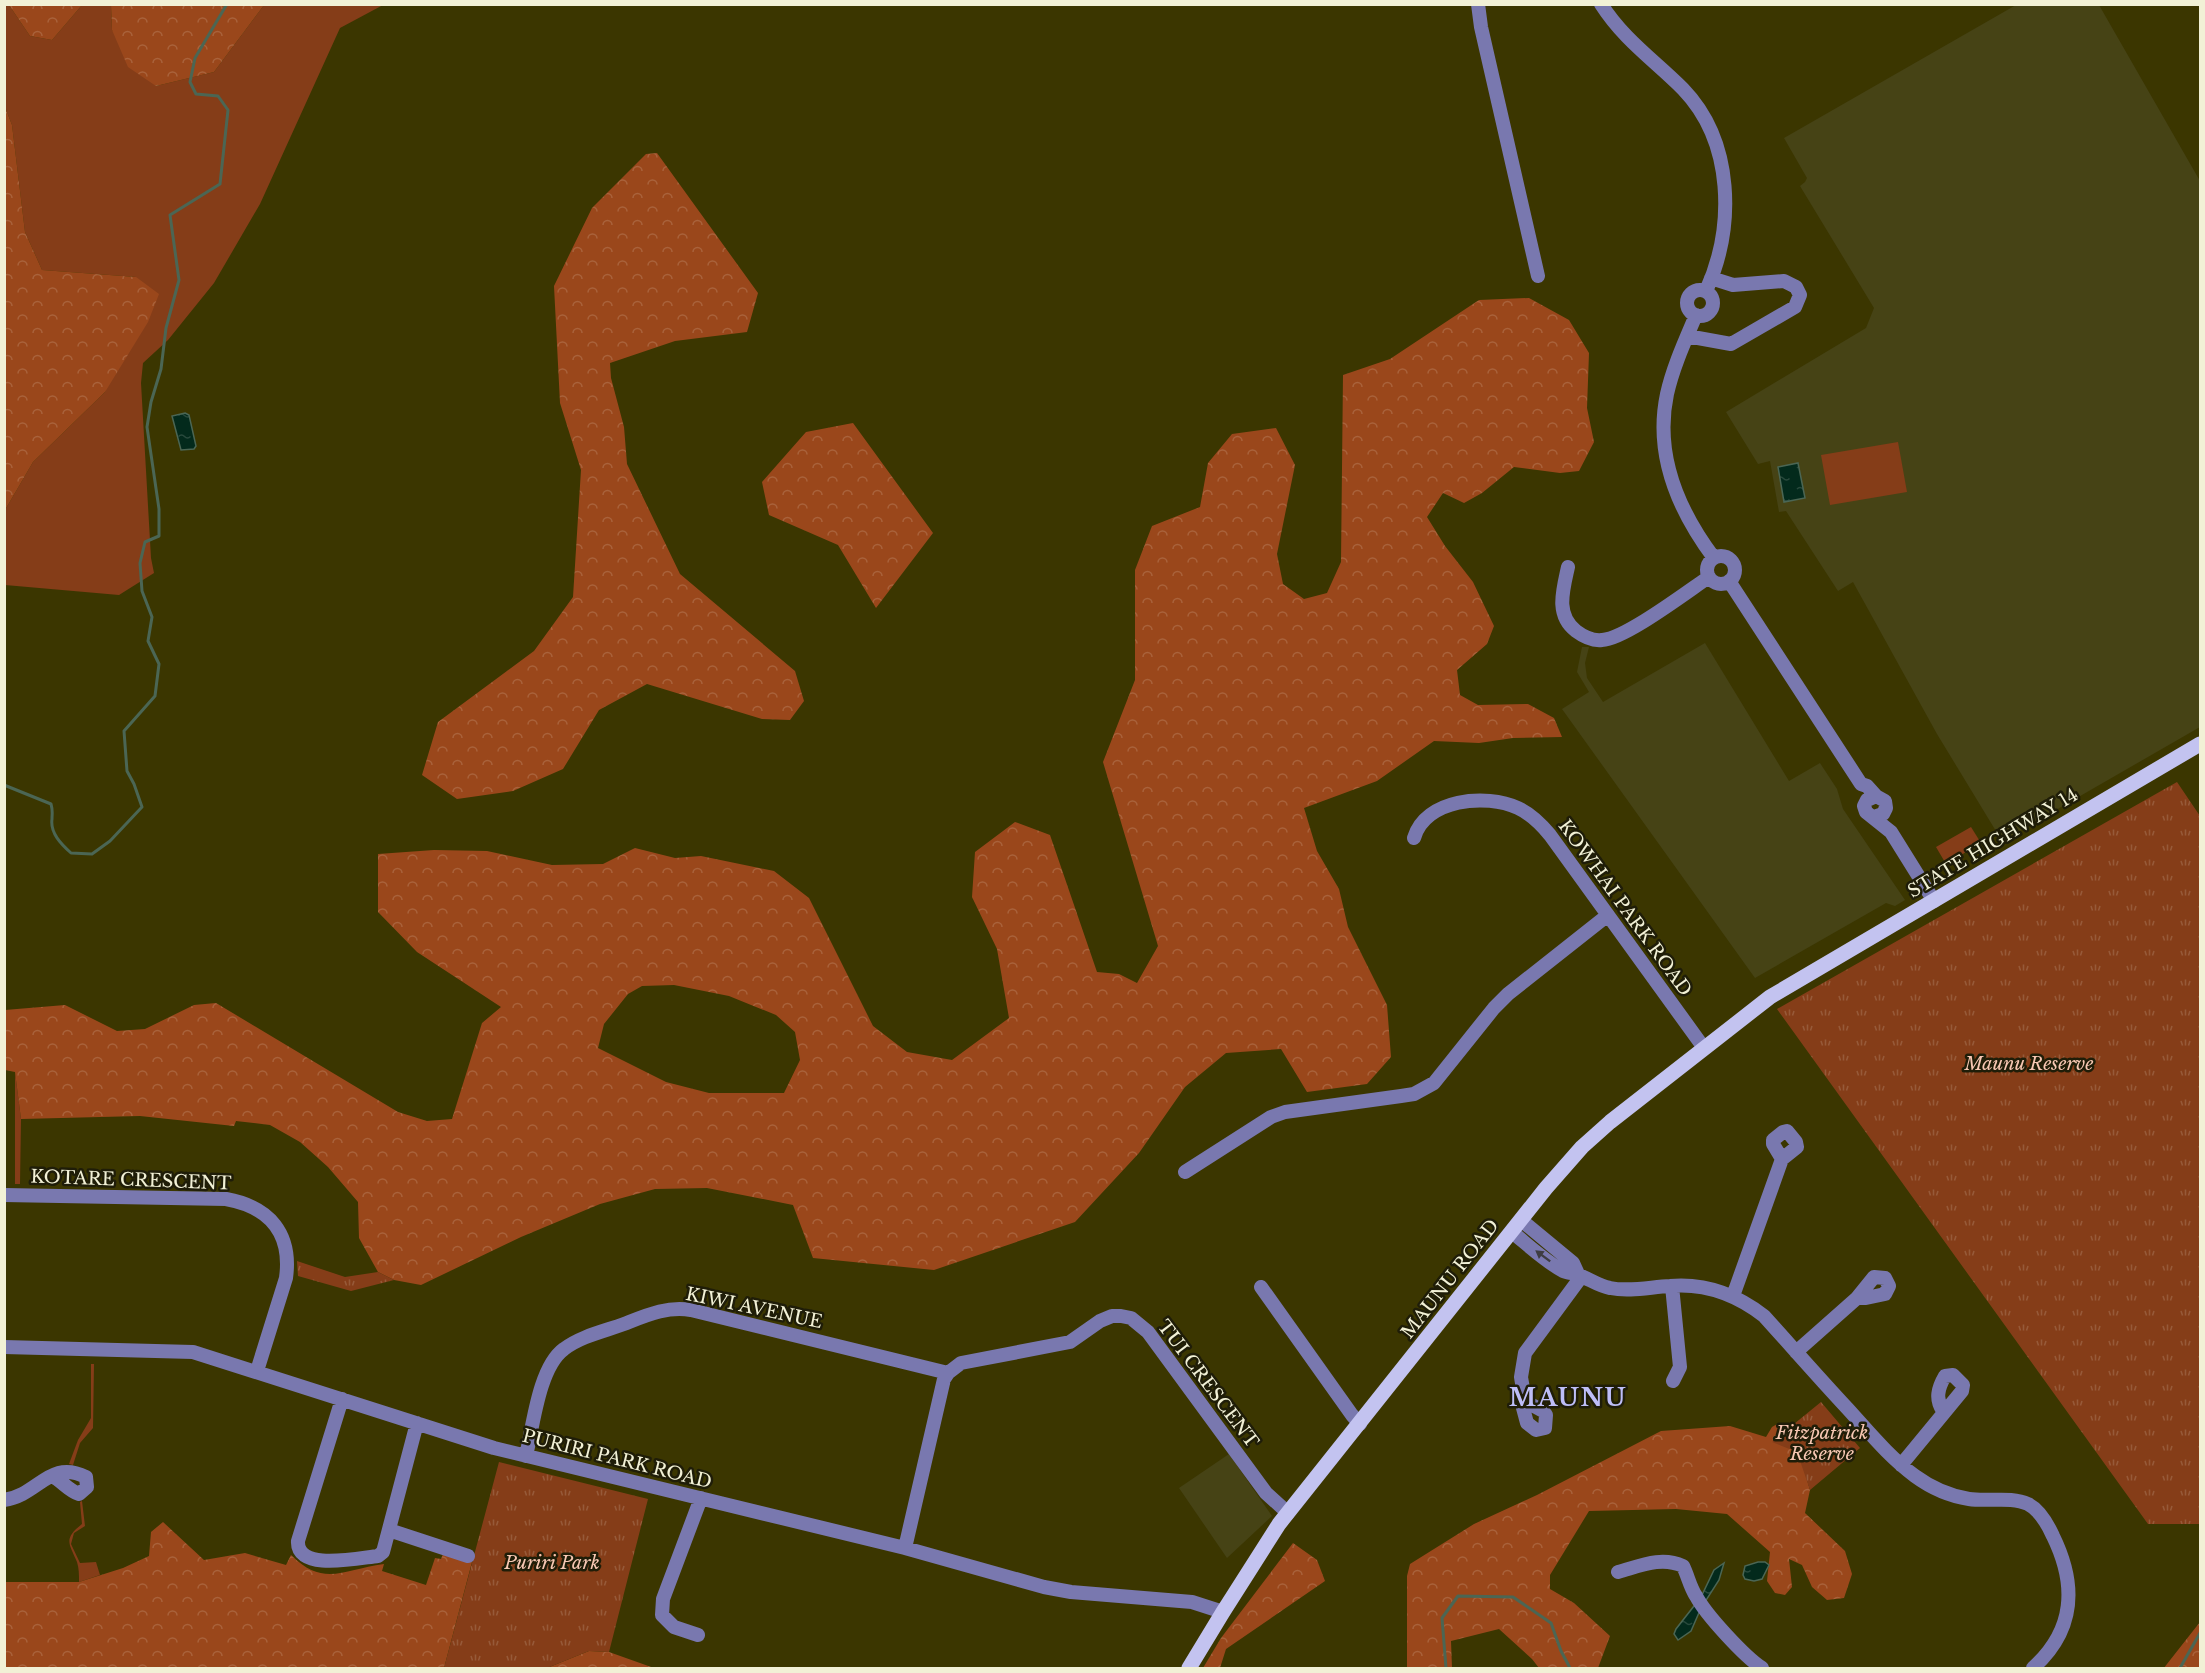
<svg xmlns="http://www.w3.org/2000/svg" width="2205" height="1673" viewBox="0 0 2205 1673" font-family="'Libre Baskerville',serif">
<defs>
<pattern id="forest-crowns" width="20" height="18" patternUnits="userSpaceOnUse" patternTransform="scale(1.5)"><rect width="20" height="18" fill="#9a471b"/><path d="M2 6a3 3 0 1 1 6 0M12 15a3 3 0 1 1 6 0" fill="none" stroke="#a9623b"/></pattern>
<pattern id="park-tufts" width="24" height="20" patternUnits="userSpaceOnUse" patternTransform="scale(1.5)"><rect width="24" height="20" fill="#853d18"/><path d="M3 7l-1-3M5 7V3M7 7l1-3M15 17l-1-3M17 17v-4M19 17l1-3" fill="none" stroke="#975a39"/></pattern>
<pattern id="water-ripples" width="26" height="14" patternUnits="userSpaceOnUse" patternTransform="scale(1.5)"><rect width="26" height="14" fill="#032a1c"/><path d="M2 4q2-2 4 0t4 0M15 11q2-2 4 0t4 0" fill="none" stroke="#28493c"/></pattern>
</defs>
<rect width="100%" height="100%" fill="#3b3600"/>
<path fill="#464315" d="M2016,5H2099L2200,181V727L2002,841L1937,734L1853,582L1838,591L1786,511L1779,512L1770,461L1758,464L1726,412L1866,328L1874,308L1800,186L1805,182L1807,178L1784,138Z
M1705,643L1789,781L1820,763L1837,789L1843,809L1905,900L1895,906L1886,903L1755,978L1562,709L1589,692L1577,672L1582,647H1589L1585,663L1587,678L1603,702Z
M1229,1454L1272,1516L1227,1558L1179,1488Z"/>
<path fill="#853d18" d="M5,5H9L30,36L52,40L82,5H111L112,30L156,86L214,72L264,5H383L340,28L260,204L214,283L168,340L143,363L141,383L151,558L154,573L119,595L5,585V510L33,462L105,392L136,277L42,270L25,232L12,125L5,107Z
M1898,442L1907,492L1830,505L1821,455Z
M1971,827L1981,843L1946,864L1936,847Z
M15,1072L21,1119L20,1184H15Z
M91,1364H94L93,1428L80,1443L73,1465L69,1464L78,1440L91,1418Z
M82,1501L85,1526L74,1533L71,1544L80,1563L96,1562L100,1575L79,1582C79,1575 79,1568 77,1562C69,1543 63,1539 82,1524L80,1502Z"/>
<path fill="url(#forest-crowns)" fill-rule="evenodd" d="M9,5H82L52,40L30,36Z
M111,5V4L264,5L214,72L156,86L128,67L112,30Z
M5,107L12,125L25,232L42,270L136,277L159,294L148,322L105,392L33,462L5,510Z
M657,153L758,293L747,332L675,341L610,363L611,378L624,427L627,464L680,574L795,671L804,701L790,720L762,719L647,684L599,710L563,769L513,791L457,799L422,775L438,722L534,651L573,597L581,470L560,403L554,286L592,208L646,154Z
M1529,298L1569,320L1589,353L1587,408L1594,442L1579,471L1560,473L1514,467L1482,493L1464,503L1443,493L1427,517L1445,546L1473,582L1494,626L1487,644L1457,670L1460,695L1478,705L1528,704L1554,718L1562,737L1513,738L1479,743L1434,741L1377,781L1304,808L1317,851L1339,889L1348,927L1387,1005L1391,1057L1367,1084L1307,1092L1281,1049L1226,1053L1185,1087L1139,1153L1075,1222L934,1270L813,1258L793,1205L707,1188L655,1189L600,1204L521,1237L421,1285L394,1280L378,1272L359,1238L358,1202L328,1167L300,1142L270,1125L236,1121L234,1126L140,1116L21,1119L15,1072L5,1070V1010L65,1005L117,1031L145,1029L194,1005L216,1003L398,1112L427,1121L452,1119L482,1023L501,1007L417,952L378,912V854L434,850L487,851L552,865L603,864L635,848L675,858L701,856L774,871L809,898L873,1026L907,1052L952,1060L1009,1018L997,949L972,897L975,852L1015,822L1050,835L1097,972L1119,974L1137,983L1158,946L1103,762L1135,680V570L1152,526L1200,507L1208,463L1232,434L1276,428L1295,465L1277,554L1283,584L1304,599L1327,593L1341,562L1343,375L1390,359L1479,300ZM674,985L729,996L776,1015L795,1032L800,1060L784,1093H709L666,1082L598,1048L604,1024L628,994L642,986Z
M853,423L933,533L876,608L838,545L769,515L762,482L806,432Z
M1779,1423L1787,1424L1792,1429L1810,1490L1805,1513L1845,1551L1852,1574L1844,1598L1827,1600L1812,1587L1802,1565L1789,1559L1792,1587L1785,1595L1775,1593L1767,1581L1770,1552L1727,1514L1676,1509L1589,1511L1550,1575V1589L1574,1603L1610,1636L1598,1668H1539L1532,1659L1499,1629L1451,1641L1452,1668H1407V1576L1410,1564L1474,1524L1537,1495L1661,1431L1730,1426L1766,1437L1772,1427Z
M163,1522L204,1560L245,1553L286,1565L291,1555C324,1588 344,1569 384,1564L382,1571L426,1585L435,1558L441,1559L443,1554L472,1562L444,1668H5L4,1582H79L123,1568L149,1556L151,1532Z
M1293,1543L1317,1560L1325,1581L1226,1649L1220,1668H1203L1221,1638Z
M2200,1622V1668H2164L2167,1664Z
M589,1651L609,1652L654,1668H547Z"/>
<path fill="url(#park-tufts)" d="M2177,782L2200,816V1524H2148L1777,1009Z
M297,1261L345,1277L378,1272L394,1280L351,1291L298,1276Z
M1821,1402L1860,1448L1810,1490L1797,1452L1772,1442Z
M499,1462L648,1499L609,1652L589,1651L547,1668H444Z"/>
<path fill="url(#water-ripples)" stroke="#4b6654" stroke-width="1.5" d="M185,413L189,415L196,446L194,449L181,450L172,416Z
M1798,463L1805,498L1784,502L1778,467Z
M1758,1562H1765L1769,1565L1762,1579L1754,1581L1745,1579L1743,1575L1745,1566Z
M1724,1563L1719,1580L1701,1608L1691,1631L1678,1640L1674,1634L1676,1629L1701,1597L1714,1570Z"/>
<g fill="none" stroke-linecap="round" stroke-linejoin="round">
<path stroke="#4b6654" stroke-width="3" d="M4,785L51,804C53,811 52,813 52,819C50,833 61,844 71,853L92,854L110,841L142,807L134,784L127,771L124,731L155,696L159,664L148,641L152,617L142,591L140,563L145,542L159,536V509L147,427L151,402L161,369L166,328L179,280L170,215L220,184L228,110L218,96L196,94L190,82L195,58L227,4
M1446,1668L1442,1618L1458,1596L1513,1597L1551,1623L1561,1651L1570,1668
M2180,1668L2200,1633"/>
<path stroke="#7978af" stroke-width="14" d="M1478,4L1481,27L1538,276
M1601,4C1624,40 1654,60 1683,89C1734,142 1735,227 1706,291
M1687 303a13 13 0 1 1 26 0a13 13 0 1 1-26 0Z
M1696,315C1685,341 1673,367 1667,394C1654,455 1678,510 1714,558
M1687,336L1731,344L1795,307L1800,295L1796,287L1784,281L1733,285L1711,278
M1707 570a14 14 0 1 1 28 0a14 14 0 1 1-28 0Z
M1568,567C1563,590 1555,615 1576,631C1584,637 1593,641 1602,640C1625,639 1688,591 1709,577
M1729,581L1861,784L1867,786L1876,796
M1874,817L1883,814L1886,808L1885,801L1876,796L1867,800L1864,806L1866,812L1891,832L1934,901
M1414,838C1425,799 1486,793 1518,808C1531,814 1541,824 1550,835L1704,1048
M1185,1172L1271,1117L1285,1112L1401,1096L1414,1094L1434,1083L1494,1008L1508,994L1608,915
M4,1195L226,1199C270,1207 292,1234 286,1278L257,1371
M1521,1220L1573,1263L1578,1274
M1512,1232C1528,1245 1545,1261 1563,1271C1567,1273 1572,1273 1576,1274C1588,1278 1598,1286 1610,1288C1630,1292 1650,1287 1670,1286C1705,1283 1737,1295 1764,1316C1792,1347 1819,1378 1847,1408C1869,1432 1889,1457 1915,1476C1930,1487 1950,1496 1969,1499C1988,1502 2011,1496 2028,1504C2040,1510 2048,1525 2053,1536C2077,1585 2075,1630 2033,1668
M1672,1286L1680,1367L1673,1381
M1261,1287L1352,1415L1360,1424
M1733,1296L1782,1159L1797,1147L1796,1142L1787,1131L1783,1132L1773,1140V1144L1782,1159
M4,1347L193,1352L494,1448L905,1548L1044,1587L1071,1592L1192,1602L1223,1612
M1796,1352L1857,1298H1866L1885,1294L1889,1286L1885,1278L1874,1277L1857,1298
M342,1399L298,1541C296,1572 358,1558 378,1556L383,1552L417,1423
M1525,1401L1543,1411L1546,1415L1545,1428L1536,1430L1527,1423L1523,1408L1525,1401L1521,1377L1525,1353L1581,1277
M526,1456C533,1426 539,1367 564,1349C581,1336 605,1331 624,1324C647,1315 667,1306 691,1310L948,1373
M1901,1465L1962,1391L1963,1385L1953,1375L1945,1376C1938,1388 1935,1399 1943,1411
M4,1500C39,1495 49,1459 86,1477L87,1487L79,1494C69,1491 62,1481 52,1476
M389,1530L468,1556
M905,1548L944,1379L948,1373L961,1363L1070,1342L1100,1321L1112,1316H1121L1131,1318L1148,1332L1266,1493L1288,1513
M1618,1572C1640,1566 1661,1556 1683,1566C1688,1576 1690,1587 1696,1596C1706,1615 1745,1657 1762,1668
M698,1635L674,1627L662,1615L663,1599L701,1498"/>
<path stroke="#c3c3f0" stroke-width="15" d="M1189,1668L1223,1612L1279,1524L1546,1188L1582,1147L1610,1122L1770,997L2200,744"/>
</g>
<defs><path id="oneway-solid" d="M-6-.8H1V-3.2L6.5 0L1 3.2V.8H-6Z" transform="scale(1.5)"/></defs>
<use fill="#3e3d42" href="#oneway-solid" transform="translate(1543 1256) rotate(-143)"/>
<g text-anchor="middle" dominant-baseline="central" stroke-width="5" stroke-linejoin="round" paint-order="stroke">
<g font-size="18" fill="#f2f1d6" stroke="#1f1d08">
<text transform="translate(1993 843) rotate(-31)">STATE HIGHWAY 14</text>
<text transform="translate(1625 908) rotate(54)">KOWHAI PARK ROAD</text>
<text transform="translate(131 1180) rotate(2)">KOTARE CRESCENT</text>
<text transform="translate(1450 1279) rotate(-52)">MAUNU ROAD</text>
<text transform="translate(754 1308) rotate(12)">KIWI AVENUE</text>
<text transform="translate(1208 1384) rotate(53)">TUI CRESCENT</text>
<text transform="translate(617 1459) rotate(14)">PURIRI PARK ROAD</text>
</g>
<g font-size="18" font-style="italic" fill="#f8c8b3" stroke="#1f1d08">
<text x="2029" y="1064">Maunu Reserve</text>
<text x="1822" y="1433">Fitzpatrick<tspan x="1822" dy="21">Reserve</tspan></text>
<text x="552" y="1563">Puriri Park</text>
</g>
<g font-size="24" font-weight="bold" letter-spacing="1.5" fill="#bebef7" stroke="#1f1d08">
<text x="1568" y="1397">MAUNU</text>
</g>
</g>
<rect width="2205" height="1673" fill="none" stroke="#f2f1d6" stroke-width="12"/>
</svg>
